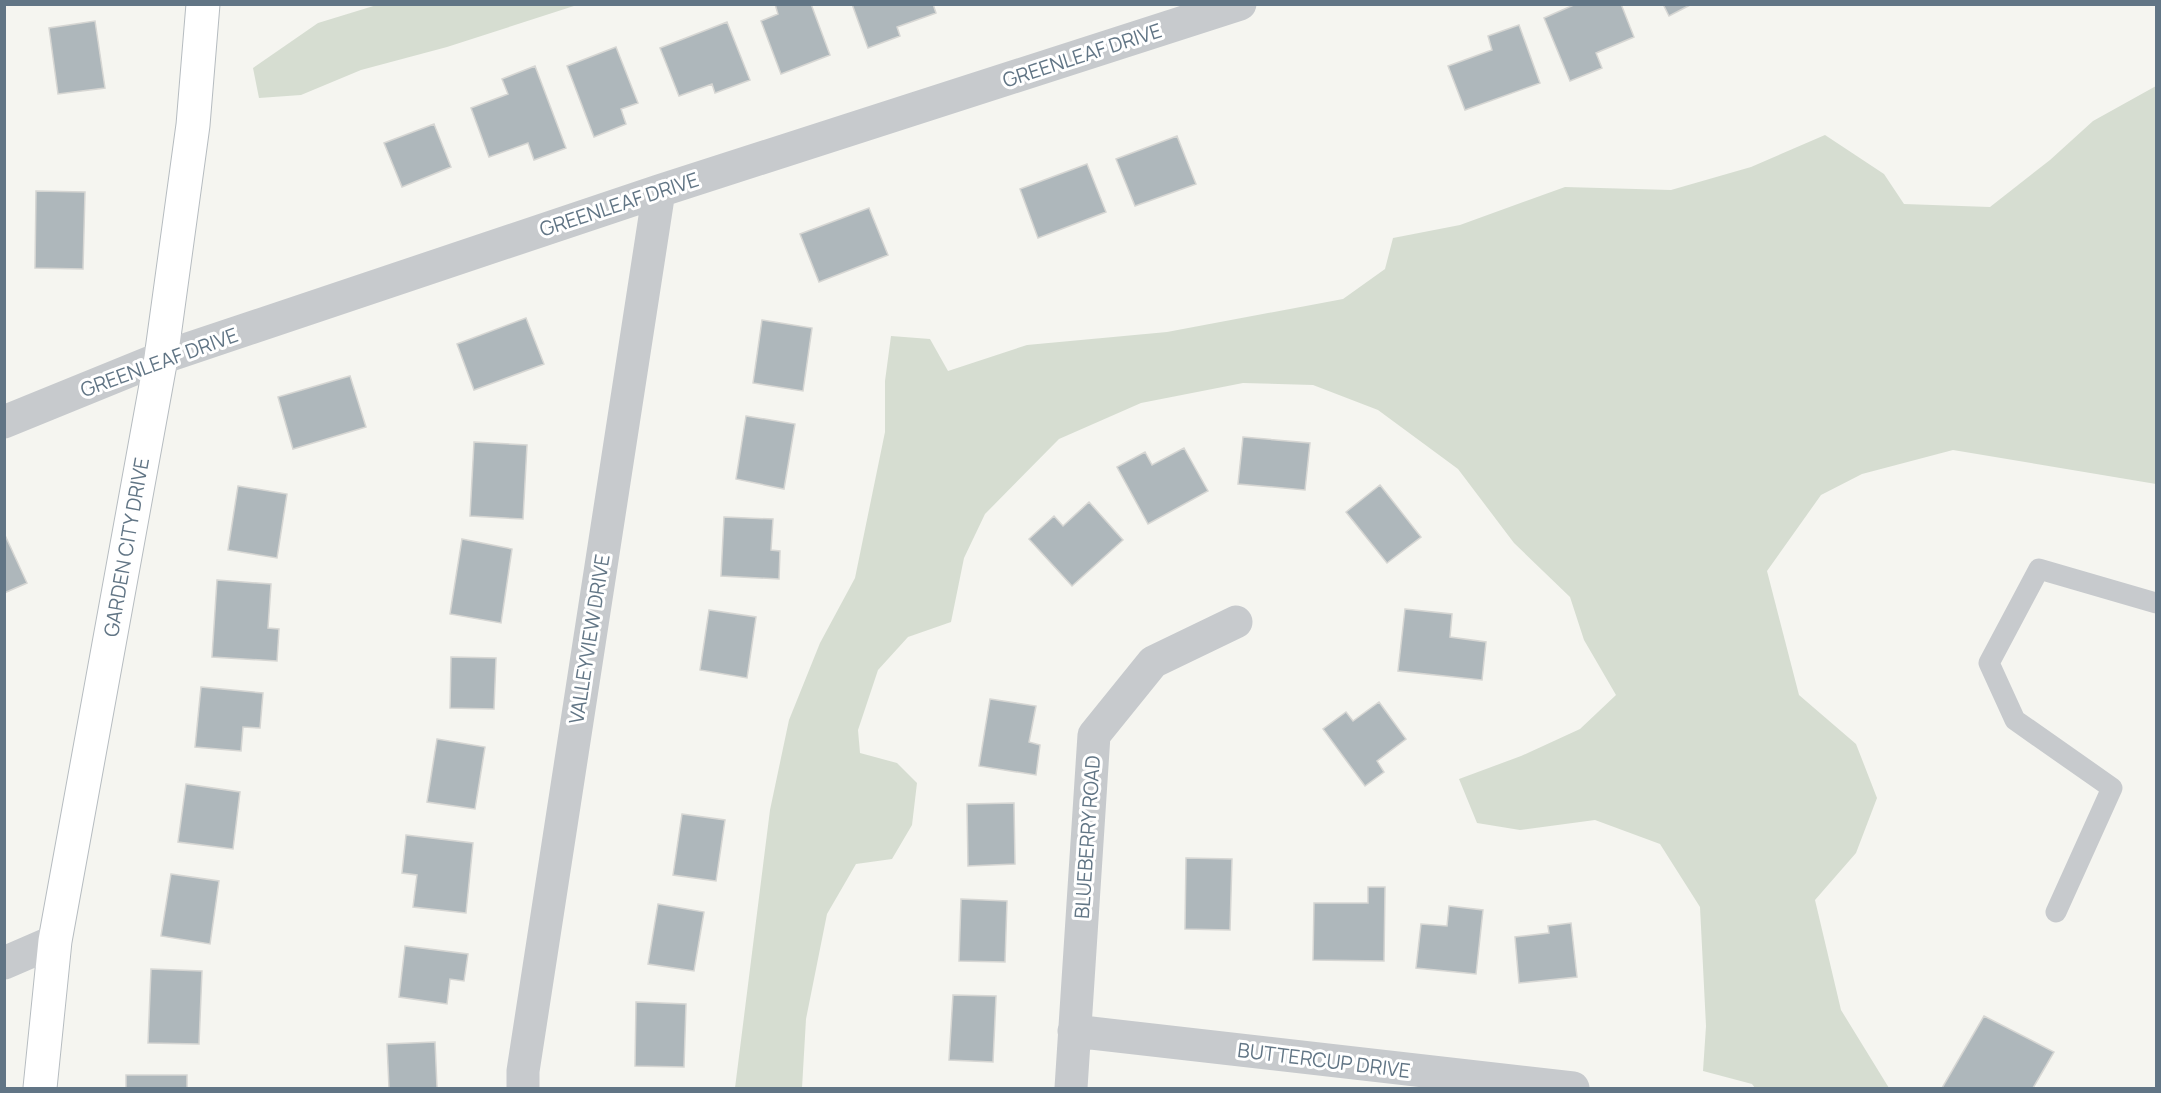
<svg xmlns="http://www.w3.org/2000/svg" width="2161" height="1093" viewBox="0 0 2161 1093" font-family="Manrope,sans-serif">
<rect width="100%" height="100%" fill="#f5f5f0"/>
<!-- green -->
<path fill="#d6ddd1" d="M380 4H577V5L447 47 361 70 301 95 259 98 253 68 318 23Z
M2156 86V484L1953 450 1862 474 1821 495 1767 571 1799 695 1856 744 1877 798 1856 853 1815 900 1841 1010 1889 1088H1755L1752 1084 1703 1071 1706 1026 1700 907 1660 844 1595 820 1520 830 1477 823 1459 779 1521 756 1580 729 1616 695 1584 640 1570 597 1514 543 1458 469 1378 410 1313 385 1243 383 1141 403 1059 439 985 514 964 558 951 622 908 637 878 670 858 730 860 753 897 763 917 783 912 825 892 859 856 864 827 914 806 1019 802 1088H735L770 810 789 720 820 643 855 578 885 432V381L891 336 930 339 948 371 1027 345 1167 332 1343 299 1385 269 1393 238 1460 225 1565 187 1671 190 1751 167 1825 135 1884 174 1904 204 1990 207 2050 160 2093 121Z"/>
<!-- building -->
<path fill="#aeb7bb" stroke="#d6d6d3" stroke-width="1.5" d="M775 4H811L830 55 781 74 761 21 778 14Z
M852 4H933L936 13 897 27 900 36 868 48Z
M1576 4H1621L1634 37 1596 53 1602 68 1570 81 1544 18Z
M1663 4H1692L1669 16Z
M95 21 105 88 58 94 49 28Z
M727 22 750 80 715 93 712 84 679 96 660 48Z
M1519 25 1540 83 1465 110 1448 66 1492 50 1488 36Z
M616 47 638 103 621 109 626 124 594 137 567 66Z
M535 66 566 148 534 160 528 143 489 157 471 108 508 94 502 79Z
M434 124 451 167 402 187 384 143Z
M1177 136 1196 184 1135 206 1116 159Z
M1087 164 1106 212 1038 238 1020 189Z
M36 191 85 192 83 269 35 268Z
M869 208 888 255 819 282 800 234Z
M526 318 544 364 474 390 457 344Z
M762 320 812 328 803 391 753 383Z
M350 376 366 427 293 449 278 397Z
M746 416 795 424 784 489 736 479Z
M1243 437 1310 443 1305 490 1238 484Z
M474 442 527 445 523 519 470 516Z
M1184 448 1208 491 1148 524 1117 467 1145 452 1152 465Z
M1380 485 1421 537 1387 563 1346 512Z
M238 486 287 494 277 558 228 550Z
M1089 502 1123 540 1072 586 1029 539 1054 516 1063 526Z
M724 517 773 519 771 550 780 551 779 579 721 576Z
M4 533 27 583 4 593Z
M462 539 512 549 501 623 450 614Z
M217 580 271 584 268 628 279 629 277 661 212 657Z
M1405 609 1452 614 1450 637 1486 642 1482 680 1398 671Z
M709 610 756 617 747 678 700 670Z
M451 657 496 658 494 709 450 708Z
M201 687 263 693 260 728 243 727 241 751 195 747Z
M990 699 1036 706 1029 742 1040 745 1036 775 979 766Z
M1379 702 1406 739 1377 761 1384 772 1365 786 1323 729 1346 712 1353 721Z
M437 739 485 747 475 809 427 802Z
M186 784 240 792 233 849 178 842Z
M1014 803 1015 864 968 866 967 804Z
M682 814 725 820 716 881 673 875Z
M406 835 473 843 466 913 413 907 417 875 402 873Z
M1186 858 1232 859 1230 930 1185 929Z
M171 874 219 881 210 944 161 936Z
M1368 887H1385L1384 961 1313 960 1314 903H1368Z
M961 899 1007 901 1005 962 959 961Z
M658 904 704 912 694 971 648 964Z
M1449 906 1483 910 1476 974 1416 968 1421 924 1447 926Z
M1571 923 1577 977 1519 983 1515 937 1549 933 1548 926Z
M405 946 468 954 464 981 450 979 447 1004 399 997Z
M151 969 202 971 199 1044 148 1043Z
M953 995 996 996 993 1062 949 1060Z
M636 1002 686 1004 684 1067 635 1066Z
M1984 1016 2054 1052 2033 1088H1942Z
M435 1042 437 1088H389L387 1044Z
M126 1075H187V1088H126Z"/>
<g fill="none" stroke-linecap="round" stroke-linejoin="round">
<!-- secondary casing -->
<g stroke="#b6bcc0" stroke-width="35">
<path id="secondary" d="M40 1088 55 941 161 358 193 125 203 4"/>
</g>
<!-- lane -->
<path stroke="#c7cacd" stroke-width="21" d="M2056 912 2112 788 2015 720 1989 663 2039 569 2156 603"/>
<!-- street -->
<path stroke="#c7cacd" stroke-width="33" d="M4 422 161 358 659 191 1240 4
M4 963 55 941
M1074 1031 1573 1088
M523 1088V1071L659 191
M1071 1088 1094 735 1153 662 1236 622"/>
<!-- secondary -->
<use href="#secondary" stroke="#fff" stroke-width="33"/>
</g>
<g text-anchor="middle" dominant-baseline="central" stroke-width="6" stroke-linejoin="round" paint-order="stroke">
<!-- street labels -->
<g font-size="20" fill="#617585" stroke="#fff">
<text transform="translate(1082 55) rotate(-18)">GREENLEAF DRIVE</text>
<text transform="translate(619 204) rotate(-18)">GREENLEAF DRIVE</text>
<text transform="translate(159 362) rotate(-20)">GREENLEAF DRIVE</text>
<text transform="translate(126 547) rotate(-80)">GARDEN CITY DRIVE</text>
<text transform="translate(589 639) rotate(-81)">VALLEYVIEW DRIVE</text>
<text transform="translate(1087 837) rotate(-86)">BLUEBERRY ROAD</text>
<text transform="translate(1324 1060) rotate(7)">BUTTERCUP DRIVE</text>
</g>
</g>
<!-- border -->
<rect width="2161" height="1093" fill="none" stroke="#617585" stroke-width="12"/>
</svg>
